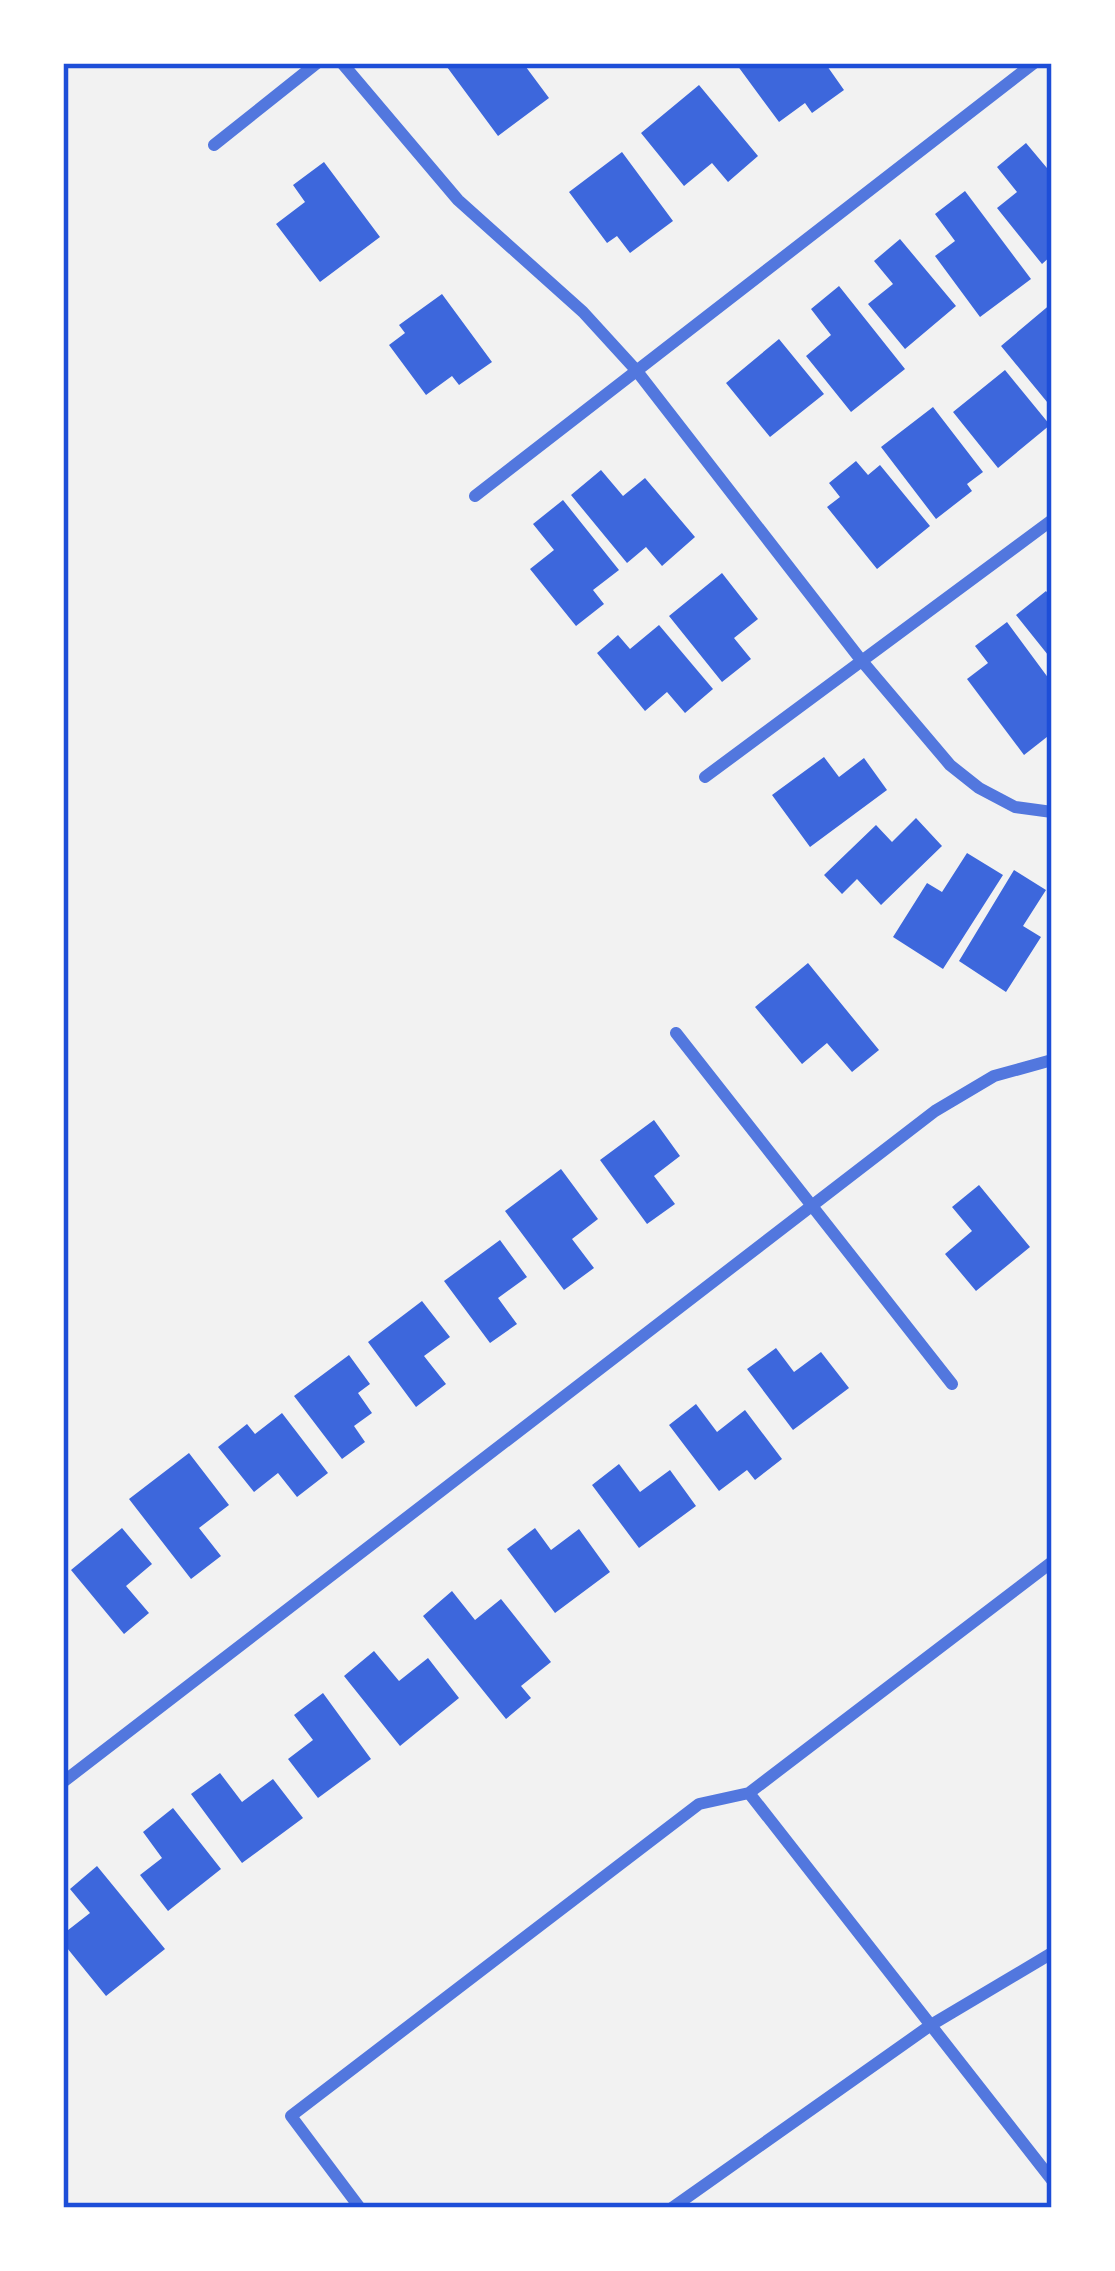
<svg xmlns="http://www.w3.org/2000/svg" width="1115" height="2271" viewBox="0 0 1115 2271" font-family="Rubik,sans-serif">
<rect width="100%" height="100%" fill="#f2f2f2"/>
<!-- building -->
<path fill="#3d67dc" d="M453 63H523L549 98 498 136 447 67Z
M740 63H825L844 90 812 113 805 103 779 122 737 65Z
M699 85 758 156 728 182 712 163 684 186 641 133Z
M1026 143 1052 174V255L1042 264 997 208 1017 192 997 167Z
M622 152 673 221 630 253 617 236 607 243 569 192Z
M324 162 380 237 320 282 276 224 305 202 293 185Z
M965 191 1031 279 980 317 935 256 955 241 935 214Z
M900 239 956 306 905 349 868 304 893 284 874 261Z
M839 286 905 369 851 412 806 356 831 335 811 309Z
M442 294 492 362 459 385 452 376 426 395 389 345 405 333 399 325Z
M1052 303V408L1001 346Z
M779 339 824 394 770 437 726 383Z
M1005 370 1050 425 998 468 953 412Z
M933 407 983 472 967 484 972 491 936 519 881 447Z
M856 461 868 475 880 465 930 526 877 569 827 507 840 497 829 483Z
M601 470 623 496 645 478 695 537 662 566 646 547 627 563 571 495Z
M563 500 619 570 593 590 604 604 576 626 530 569 554 550 533 524Z
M722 573 758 619 734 638 751 659 722 682 669 616Z
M1046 591 1052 599V660L1016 615Z
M1007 622 1052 683V733L1024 755 967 679 988 663 975 646Z
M659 625 713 689 685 713 667 692 645 711 597 653 618 635 630 649Z
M824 757 839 777 864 758 887 790 810 847 772 795Z
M916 818 942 846 881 905 857 879 842 894 824 875 876 825 892 842Z
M967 853 1003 875 943 969 893 937 927 883 942 892Z
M1014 870 1046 890 1023 926 1041 937 1006 992 959 961Z
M808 963 879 1050 852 1072 827 1043 802 1064 755 1007Z
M654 1120 680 1156 654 1176 675 1204 647 1224 600 1160Z
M561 1169 598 1219 572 1239 594 1268 564 1290 505 1211Z
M979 1185 1030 1247 976 1291 945 1254 972 1231 952 1207Z
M500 1240 527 1277 498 1298 517 1324 490 1343 444 1281Z
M422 1301 450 1337 424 1356 446 1384 416 1407 368 1342Z
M776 1348 794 1372 821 1352 849 1388 793 1430 747 1369Z
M349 1355 370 1384 358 1393 372 1413 354 1426 365 1442 342 1459 294 1396Z
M696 1404 717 1432 745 1410 782 1459 755 1480 747 1470 719 1491 669 1425Z
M282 1413 328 1473 297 1497 278 1473 254 1492 218 1447 247 1424 255 1434Z
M189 1453 229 1505 199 1528 221 1556 191 1579 129 1499Z
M619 1464 640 1492 670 1470 696 1506 639 1548 592 1485Z
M122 1528 152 1564 126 1586 149 1613 124 1634 71 1570Z
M535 1528 551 1550 579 1529 610 1572 555 1613 507 1549Z
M452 1591 475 1620 501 1599 551 1662 521 1686 531 1698 506 1719 423 1616Z
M374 1651 399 1681 428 1658 459 1698 400 1746 344 1676Z
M323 1693 371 1759 318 1798 288 1759 313 1740 294 1715Z
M220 1773 242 1802 273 1779 303 1818 242 1863 191 1794Z
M173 1808 221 1869 168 1911 140 1875 162 1858 143 1832Z
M97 1866 165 1949 106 1996 63 1943V1934L90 1913 70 1889Z"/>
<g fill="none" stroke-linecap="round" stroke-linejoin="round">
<!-- minor -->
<path stroke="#5277de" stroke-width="12" d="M342 63 458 200 583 312 636 370 861 660 950 765 979 788 1015 807 1052 812
M214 145 317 63
M475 496 1034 63
M705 777 1052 520
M676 1033 952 1384
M63 1782 935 1111 994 1076 1052 1060
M749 1793 1052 2180
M360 2208 291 2116 699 1804 749 1793 1052 1562
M672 2208 931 2025 1052 1953"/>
</g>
<!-- border -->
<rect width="1115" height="2271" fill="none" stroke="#ffffff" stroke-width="132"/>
<rect x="66" y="66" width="983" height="2139" fill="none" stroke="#1d4ed8" stroke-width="4.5"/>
</svg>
